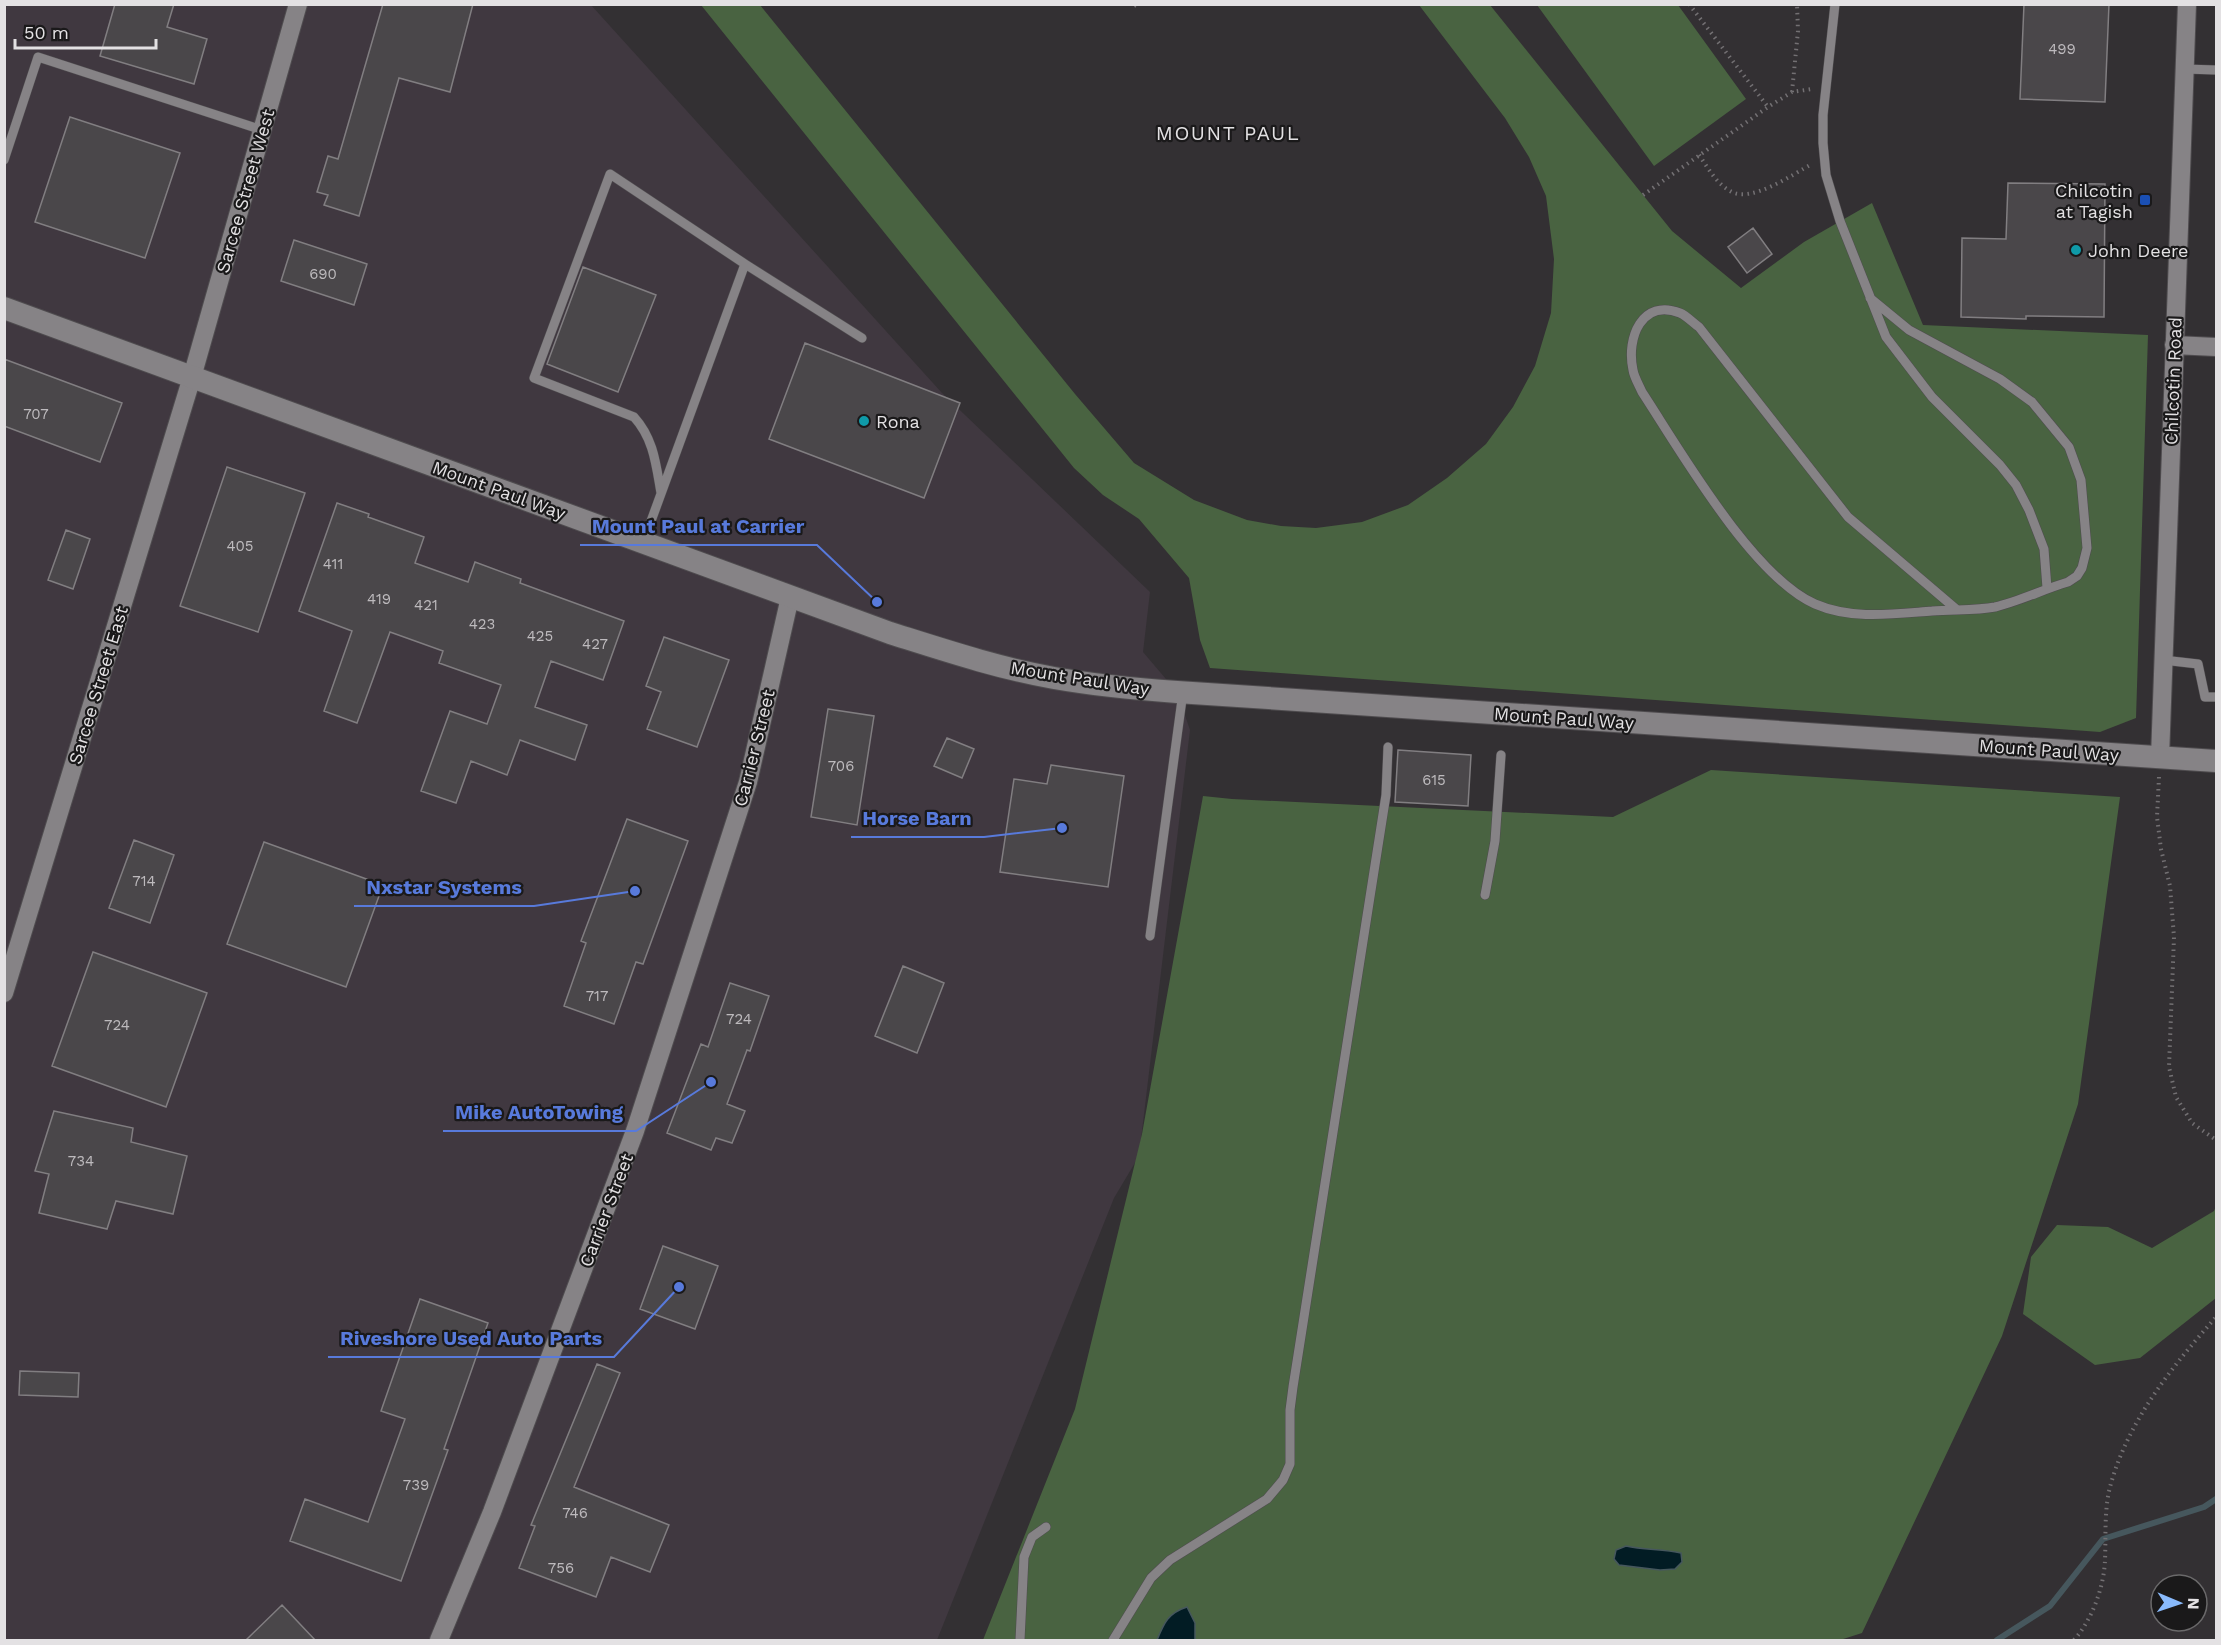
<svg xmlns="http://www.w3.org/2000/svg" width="2221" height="1645" viewBox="0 0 2221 1645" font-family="'Work Sans',sans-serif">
<rect width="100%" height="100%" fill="#333033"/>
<!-- built -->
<path fill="#403840" d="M5 5H591L942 393 1150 592 1143 652 1177 692 1190 730 1139 1156 1114 1198 937 1640H5Z"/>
<!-- green -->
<path fill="#496341" d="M701 5H760L1075 394 1134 463 1194 500 1247 520 1281 526 1316 528 1362 522 1408 505 1447 478 1486 444 1513 407 1535 366 1551 313 1554 259 1546 196 1529 157 1505 118 1419 5H1490L1672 231 1741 288 1804 242 1872 203 1923 325 2148 335 2136 718 2100 732 1210 668 1200 640 1189 578 1139 519 1103 495 1074 468Z
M1537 5H1678L1746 99 1654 166Z
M1711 770 2120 797 2078 1104 2002 1336 1862 1633 1840 1640H983L1075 1409 1142 1134 1203 796 1232 799 1613 817Z
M2216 1206V1298L2140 1358 2095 1365 2023 1314 2031 1257 2057 1225 2108 1227 2152 1248 2214 1211Z"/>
<!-- water -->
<path fill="#021c24" stroke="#46575d" stroke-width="1.5" d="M1626 1546C1644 1550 1663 1549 1681 1553L1682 1562 1675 1569 1660 1570 1619 1565 1614 1559 1616 1550Z
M1187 1607 1195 1623V1640H1157C1164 1623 1168 1613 1187 1607Z"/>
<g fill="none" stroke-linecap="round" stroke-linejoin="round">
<!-- stream -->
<path stroke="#46575d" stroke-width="6" d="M1997 1640 2050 1606 2103 1539 2204 1507 2216 1499"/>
</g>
<!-- building -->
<path fill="#4a474a" stroke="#817e81" stroke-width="1.5" d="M115 4H174L167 27 207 39 194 84 100 56Z
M383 4H473L450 92 399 78 359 216 324 205 328 195 317 192 328 156 338 159Z
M2024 4H2109L2105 102 2020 99Z
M70 117 180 153 145 258 35 222Z
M2008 183 2105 184 2104 317 2026 316V319L1961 317 1962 238 2006 239Z
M1753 228 1772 254 1747 273 1728 247Z
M294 240 367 264 354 305 281 281Z
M583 267 656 295 618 392 547 364Z
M805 343 960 403 924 498 769 439Z
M4 359 122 403 100 462 4 426Z
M227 467 305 493 258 632 180 606Z
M337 503 369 514 368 517 424 537 415 563 468 582 475 562 521 579 520 583 624 621 603 680 551 661 535 707 587 725 575 760 520 740 507 775 471 761 456 803 421 791 450 711 487 724 501 685 439 663 443 651 390 632 357 723 324 711 352 631 299 611Z
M66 530 90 539 73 589 48 580Z
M664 637 729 660 697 747 647 729 661 692 646 686Z
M828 709 874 716 857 825 811 817Z
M947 738 974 749 962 778 934 766Z
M1398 750 1471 755 1468 806 1395 802Z
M1051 765 1124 776 1108 887 1000 872 1014 779 1047 784Z
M627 819 688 841 643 964 636 962 614 1024 564 1006 586 943 581 941Z
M134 840 174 855 150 923 109 908Z
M264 842 383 885 346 987 227 944Z
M93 952 207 993 166 1107 52 1066Z
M903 966 944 983 917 1053 875 1036Z
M730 983 769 996 750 1051 747 1050 727 1104 745 1111 732 1143 716 1138 711 1150 667 1133 701 1044 708 1047Z
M54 1111 133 1128 131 1142 187 1156 173 1214 116 1201 107 1229 39 1213 49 1174 35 1171Z
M663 1246 718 1266 695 1329 640 1309Z
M420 1299 488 1323 444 1449 448 1450 401 1581 290 1541 305 1499 368 1522 405 1419 381 1411Z
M597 1364 620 1373 574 1487 669 1525 650 1572 611 1557 596 1597 519 1568 535 1526 531 1525Z
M20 1371 79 1373 78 1397 19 1395Z
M282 1605 316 1641H245Z"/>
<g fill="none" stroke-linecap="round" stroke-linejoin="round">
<!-- service casing -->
<g stroke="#4f4c4f" stroke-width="10">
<path id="service" d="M1835 4 1823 115V143L1826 175 1840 221 1886 337 1932 397 2000 465 2016 485 2029 510 2044 549 2047 588
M2185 69 2216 70
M4 160 38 57 262 130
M1870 298 1909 330 2000 379 2032 402 2069 447 2081 480 2087 548 2082 568 2077 576 2068 582C2044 589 2020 601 1995 607 1975 611 1952 609 1932 611 1893 614 1852 620 1815 604 1752 576 1680 450 1642 392 1639 385 1634 377 1633 370 1626 338 1642 298 1680 313 1687 316 1693 323 1699 327L1848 517 1956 609
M661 493C656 465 654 439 634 417L534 378 610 174 745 264
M643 543 745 264 862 338
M2163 660 2198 664 2205 697H2216
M1485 895 1495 841 1501 755
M1150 936 1183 692
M1020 1640 1024 1557 1032 1537 1046 1527
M1113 1640 1151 1578 1170 1560 1267 1499 1283 1480 1290 1464V1410L1293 1387 1386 795 1388 747"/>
</g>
<!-- minor casing -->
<g stroke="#4f4c4f" stroke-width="20">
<path id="minor" d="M2174 345 2216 347
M2160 758 2187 4
M4 993 192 377 298 4
M439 1640 492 1512 635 1131 748 782 790 597"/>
</g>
<!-- tertiary casing -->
<g stroke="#4f4c4f" stroke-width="24">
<path id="tertiary" d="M4 308 890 633C944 650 998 668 1054 678 1094 685 1135 689 1177 692L2216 761"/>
</g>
<!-- path -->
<path stroke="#737073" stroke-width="4" stroke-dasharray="1.5 4.5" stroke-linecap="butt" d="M1689 4 1768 107
M1134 6 1137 4
M1792 92 1798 31 1797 4
M1699 155C1708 168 1716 183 1730 191 1751 204 1793 174 1812 164
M1643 195 1768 107 1792 92 1812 89
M2159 777 2157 817 2161 849 2170 886 2174 937 2169 1067 2176 1097 2192 1123 2216 1140
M2074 1640C2092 1620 2104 1587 2105 1560 2106 1536 2104 1511 2110 1487 2128 1420 2172 1367 2216 1317"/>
<!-- service -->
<use href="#service" stroke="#868386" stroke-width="9"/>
<!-- minor -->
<use href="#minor" stroke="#868386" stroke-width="18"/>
<!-- tertiary -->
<use href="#tertiary" stroke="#868386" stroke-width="22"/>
</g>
<!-- markers -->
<rect fill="#1a4fb4" stroke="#1a191a" stroke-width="2" x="2139" y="194" width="12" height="12" rx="3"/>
<g fill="#0f9aa8" stroke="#1a191a" stroke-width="2">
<circle cx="2076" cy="250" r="6"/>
<circle cx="864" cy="421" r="6"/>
</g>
<g text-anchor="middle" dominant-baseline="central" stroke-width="4.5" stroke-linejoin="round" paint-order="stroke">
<!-- number labels -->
<g font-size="15" fill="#bdbabd">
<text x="2062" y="49">499</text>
<text x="323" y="274">690</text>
<text x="36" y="414">707</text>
<text x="240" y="546">405</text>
<text x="333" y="564">411</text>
<text x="379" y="599">419</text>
<text x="426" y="605">421</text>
<text x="482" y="624">423</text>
<text x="540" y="636">425</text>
<text x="595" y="644">427</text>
<text x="841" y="766">706</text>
<text x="1434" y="780">615</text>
<text x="144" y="881">714</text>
<text x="597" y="996">717</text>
<text x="739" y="1019">724</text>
<text x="117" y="1025">724</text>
<text x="81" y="1161">734</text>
<text x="416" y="1485">739</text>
<text x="575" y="1513">746</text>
<text x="561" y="1568">756</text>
</g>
<!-- poi labels -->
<g font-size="18" fill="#e3e1e3" stroke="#1a191a" text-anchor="start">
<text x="2133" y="190" text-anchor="end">Chilcotin<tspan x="2133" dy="21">at Tagish</tspan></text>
<text x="2088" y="250">John Deere</text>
<text x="876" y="421">Rona</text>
</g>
<!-- street labels -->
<g font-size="18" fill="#e3e1e3" stroke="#1a191a">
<text transform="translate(245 191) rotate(-74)">Sarcee Street West</text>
<text transform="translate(2173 381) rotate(-88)">Chilcotin Road</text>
<text transform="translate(499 490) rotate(20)">Mount Paul Way</text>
<text transform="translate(1080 678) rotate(9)">Mount Paul Way</text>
<text transform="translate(98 685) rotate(-73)">Sarcee Street East</text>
<text transform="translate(1564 718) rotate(4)">Mount Paul Way</text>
<text transform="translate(754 748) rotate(-76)">Carrier Street</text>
<text transform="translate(2049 750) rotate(4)">Mount Paul Way</text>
<text transform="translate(606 1210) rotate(-69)">Carrier Street</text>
</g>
<!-- neighbourhood labels -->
<g font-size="20" letter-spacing="1.5" fill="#e3e1e3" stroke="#1a191a">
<text x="1228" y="133">MOUNT PAUL</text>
</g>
</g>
<!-- callouts -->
<path fill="none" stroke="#587adb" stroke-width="2" d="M877 602L817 545H580M1062 828L984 837H851M635 891L534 906H354M711 1082L636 1131H443M679 1287L614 1357H328"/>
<g fill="#587adb" stroke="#1a191a" stroke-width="2">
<circle cx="877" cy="602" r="6"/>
<circle cx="1062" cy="828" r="6"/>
<circle cx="635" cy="891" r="6"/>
<circle cx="711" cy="1082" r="6"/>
<circle cx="679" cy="1287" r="6"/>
</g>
<g font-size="20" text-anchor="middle" font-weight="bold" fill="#587adb" stroke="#1a191a" stroke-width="4.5" stroke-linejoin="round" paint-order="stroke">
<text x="698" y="533">Mount Paul at Carrier</text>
<text x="917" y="825">Horse Barn</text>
<text x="444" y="894">Nxstar Systems</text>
<text x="539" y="1119">Mike AutoTowing</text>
<text x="471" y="1345">Riveshore Used Auto Parts</text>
</g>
<!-- border -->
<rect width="2221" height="1645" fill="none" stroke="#e3e1e3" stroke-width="12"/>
<!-- north arrow -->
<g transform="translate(2179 1603) rotate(92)"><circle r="28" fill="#1a191a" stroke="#6a696a" stroke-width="1.5"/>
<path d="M0-4.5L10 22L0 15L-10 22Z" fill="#89bafc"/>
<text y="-9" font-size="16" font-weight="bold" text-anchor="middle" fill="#e3e1e3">N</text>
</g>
<!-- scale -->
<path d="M15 39v9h141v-9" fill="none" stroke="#e3e1e3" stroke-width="3"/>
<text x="24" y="39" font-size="18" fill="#e3e1e3" stroke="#1a191a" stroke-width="4.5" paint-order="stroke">50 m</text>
</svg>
